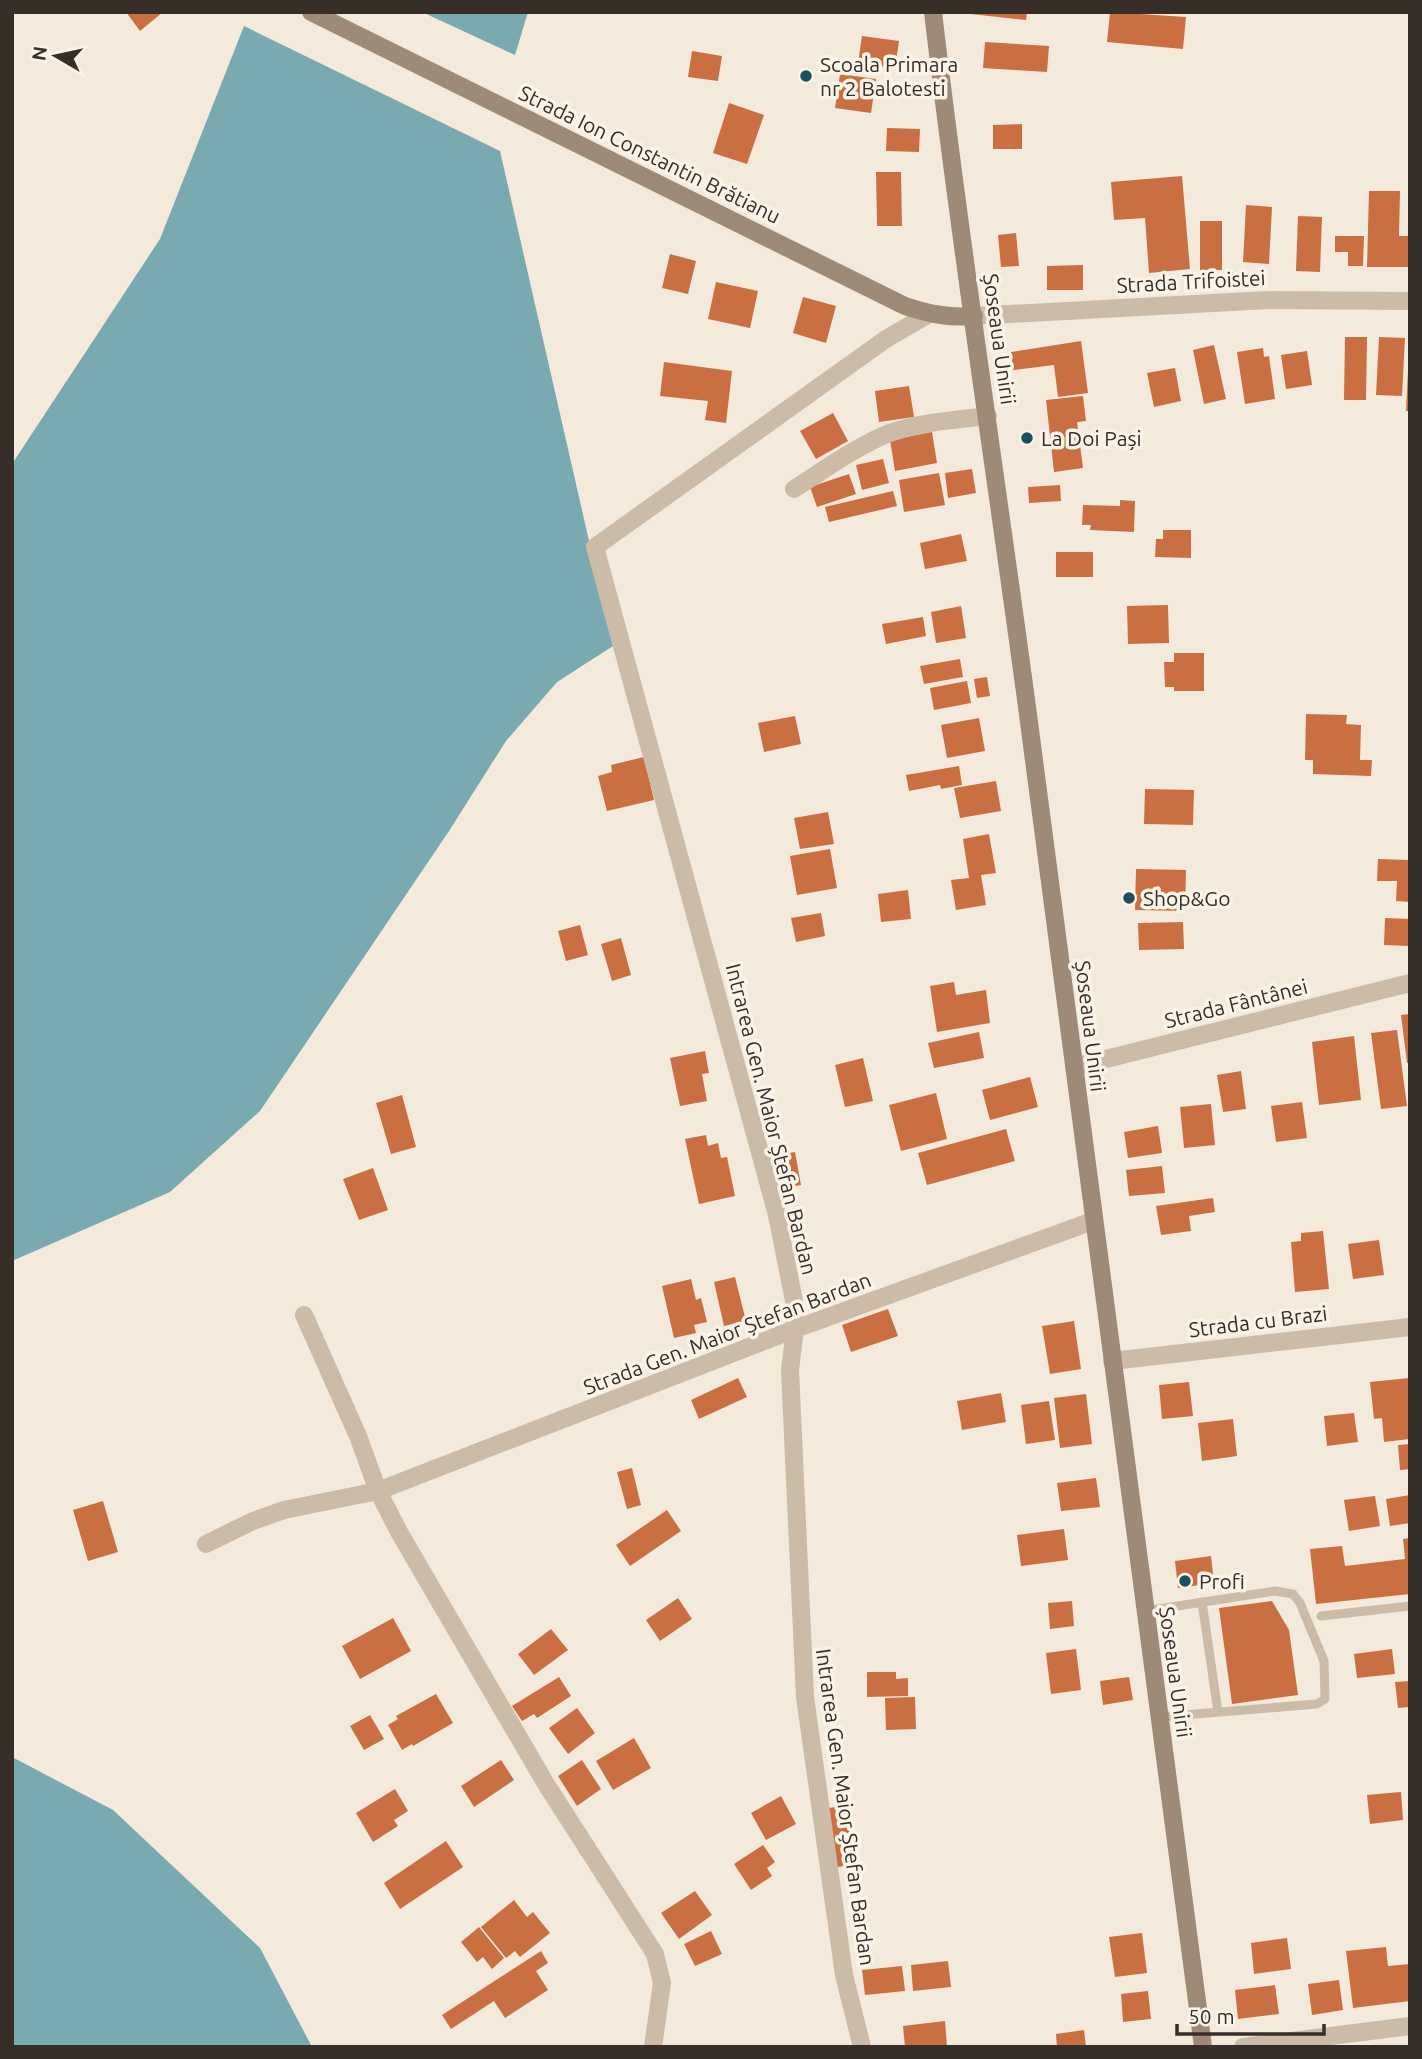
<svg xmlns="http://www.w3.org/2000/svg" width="1422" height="2059" viewBox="0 0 1422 2059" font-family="Ubuntu,sans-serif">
<rect width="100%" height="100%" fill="#f3eadb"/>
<!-- water -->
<path fill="#79a9b1" d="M422 12H528L515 55Z
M244 26 500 151 613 646 557 682 506 741 449 831 260 1111 170 1192 12 1261V464L160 239Z
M12 1757 113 1810 260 1948 312 2047H12Z"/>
<!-- building -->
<path fill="#ca6f42" d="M126 12H163L140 31Z
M971 12H1027L1026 20 971 14Z
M1110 12 1186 17 1183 49 1107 42Z
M862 36 899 41 895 68 858 63Z
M985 42 1049 46 1047 72 983 68Z
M692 51 722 56 718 81 688 77Z
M840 74 876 79 871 113 835 108Z
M729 103 764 115 747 164 713 153Z
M1022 124V149H993V125Z
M887 128 920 129 919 152 886 151Z
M876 172H901L902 226H877Z
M1182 176 1190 269 1149 273 1145 218 1114 220 1111 182Z
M1369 191H1400L1399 236H1410V267H1367Z
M1246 205 1272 207 1269 264 1243 262Z
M1298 216 1322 217 1320 272 1296 271Z
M1200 221H1222V270H1200Z
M1016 233 1019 266 1001 267 998 235Z
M1335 236H1364L1363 266H1348V252H1335Z
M670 254 696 261 688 294 662 288Z
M1083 265V290H1047V266Z
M716 282 758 291 750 328 708 319Z
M803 297 836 306 826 343 793 333Z
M1345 337H1367L1366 400H1344Z
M1379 337 1405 338 1402 396 1376 395Z
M1081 341 1088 393 1058 397 1054 365 1013 370 1011 352Z
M1214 345 1226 399 1204 404 1193 350Z
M1263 348 1264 357 1269 356 1275 399 1245 404 1237 352Z
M1307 351 1312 385 1286 389 1281 355Z
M664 362 732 371 726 423 705 420 708 401 660 396Z
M1175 368 1181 401 1154 407 1147 373Z
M1408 370H1410V411H1406Z
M909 386 914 417 879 422 875 391Z
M1083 396 1086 421 1077 422 1083 468 1054 472 1046 400Z
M833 413 848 441 816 459 800 431Z
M932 432 937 463 895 471 890 440Z
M883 459 889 483 862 490 856 465Z
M972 469 976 493 948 498 945 473Z
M939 473 945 505 904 512 899 480Z
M849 474 856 494 817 507 810 487Z
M1060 485 1061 501 1029 503 1028 487Z
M893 491 897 506 829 522 825 507Z
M1120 500 1135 501 1134 532 1090 530 1091 525H1082L1083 505 1120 506Z
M1163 530H1191V558L1155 557 1156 539H1163Z
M961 534 967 561 925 569 920 543Z
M1056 552H1093V577H1056Z
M1168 605 1169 643 1128 644 1127 606Z
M961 606 966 638 936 643 931 612Z
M923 617 926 636 886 644 882 624Z
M1174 653H1204V691H1174V687H1165L1164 662H1174Z
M960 659 963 677 924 684 920 666Z
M987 677 990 696 977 698 974 679Z
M967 681 971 703 934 710 930 688Z
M1306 714 1347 715 1346 724 1361 725 1360 760H1372L1371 776 1313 774V760H1305Z
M795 716 801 744 764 752 758 723Z
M979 718 985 751 947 758 941 725Z
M644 757 654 800 607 811 598 776 612 772 611 765Z
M959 766 962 785 941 789 940 785 909 791 906 775Z
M996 781 1001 811 960 818 954 788Z
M1145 789 1194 790 1193 825 1144 824Z
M828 812 834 844 800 849 794 818Z
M989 834 996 873 981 875 986 905 956 910 951 880 969 878 963 839Z
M830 849 837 888 797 895 790 856Z
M1378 859 1410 860V902L1396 901 1397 881H1377Z
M1136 869 1186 870 1185 911 1135 910Z
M908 890 911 919 881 922 878 894Z
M821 913 825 936 796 942 791 918Z
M1385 918 1410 919V946L1384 945Z
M1183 922 1184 949 1139 950 1138 923Z
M580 925 588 955 566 961 558 931Z
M621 938 631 975 612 981 601 944Z
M954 982 956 995 986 990 990 1023 937 1032 930 986Z
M1410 1014V1063H1407L1401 1015Z
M1397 1030 1407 1106 1381 1109 1371 1033Z
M979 1032 984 1058 934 1068 928 1043Z
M1354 1036 1361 1100 1319 1105 1312 1042Z
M705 1051 709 1073 702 1074 707 1101 680 1106 670 1058Z
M863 1058 873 1101 845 1107 835 1065Z
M1241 1071 1246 1109 1223 1112 1217 1075Z
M1030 1077 1038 1107 990 1120 982 1090Z
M936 1093 947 1139 901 1151 889 1105Z
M402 1095 416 1147 391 1154 376 1103Z
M1302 1102 1307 1138 1276 1142 1271 1106Z
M1211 1104 1215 1145 1184 1148 1180 1107Z
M1158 1126 1162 1153 1128 1158 1124 1132Z
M1006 1129 1015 1161 927 1185 918 1153Z
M706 1135 708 1146 718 1143 721 1158 727 1157 735 1196 699 1204 685 1139Z
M795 1152 801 1185 781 1189 774 1156Z
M1162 1166 1165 1193 1129 1196 1126 1170Z
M373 1168 388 1210 359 1220 343 1179Z
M1213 1198 1215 1212 1189 1216 1191 1231 1161 1235 1156 1206Z
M1323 1231 1329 1289 1295 1292 1291 1242 1301 1241V1233Z
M1379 1240 1384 1275 1353 1279 1348 1244Z
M735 1277 746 1321 724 1326 714 1282Z
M691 1279 696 1300 701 1298 707 1322 694 1325 696 1333 674 1338 662 1286Z
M888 1309 898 1336 851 1352 842 1325Z
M1074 1321 1081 1369 1050 1374 1042 1326Z
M738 1378 747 1397 699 1419 691 1400Z
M1409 1378 1410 1439 1384 1442 1382 1418 1374 1419 1370 1382Z
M1189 1382 1193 1416 1162 1419 1159 1385Z
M1001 1393 1006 1422 962 1430 957 1401Z
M1086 1394 1092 1444 1060 1448 1054 1398Z
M1049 1401 1055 1440 1026 1444 1021 1405Z
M1354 1413 1358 1442 1327 1446 1324 1416Z
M1233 1419 1237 1456 1202 1461 1198 1423Z
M1410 1444V1469L1400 1470 1398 1445Z
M632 1468 641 1505 627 1509 617 1472Z
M1096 1478 1100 1507 1061 1511 1057 1483Z
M1410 1495V1523L1390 1526 1386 1499Z
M1375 1496 1380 1526 1349 1531 1344 1500Z
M103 1501 118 1552 88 1561 73 1510Z
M667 1510 681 1531 630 1566 616 1545Z
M1064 1529 1068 1560 1021 1566 1017 1535Z
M1410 1538V1594L1316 1604 1310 1549 1342 1546 1345 1566 1405 1559 1403 1539Z
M1211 1556 1214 1583 1178 1588 1175 1561Z
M678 1598 692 1619 660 1641 646 1620Z
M1072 1601 1074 1626 1050 1629 1048 1603Z
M1272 1601 1289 1630 1298 1695 1232 1704 1219 1608Z
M393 1618 411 1651 360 1679 342 1646Z
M551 1629 568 1650 534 1675 518 1654Z
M1076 1649 1081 1690 1051 1694 1046 1653Z
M1392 1649 1395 1674 1357 1678 1354 1654Z
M867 1672H896V1679L908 1678V1696L867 1697Z
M559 1677 571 1696 537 1718 534 1714 522 1721 512 1706Z
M1129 1677 1133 1700 1103 1705 1100 1681Z
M1410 1681V1707L1398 1708 1395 1682Z
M436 1694 453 1723 413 1746 412 1744 402 1750 388 1725 398 1719 396 1716Z
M915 1697 916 1729 886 1730 885 1698Z
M577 1708 595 1733 568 1754 549 1728Z
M370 1715 384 1739 364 1750 350 1726Z
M634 1738 651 1768 613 1790 596 1761Z
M501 1760 514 1780 474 1807 461 1786Z
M582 1760 601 1789 577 1806 558 1776Z
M395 1789 408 1811 394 1820 398 1826 373 1842 356 1813Z
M1401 1792 1403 1820 1370 1824 1367 1795Z
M781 1796 796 1824 766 1840 751 1813Z
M846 1806 855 1865 837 1867 828 1808Z
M446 1841 463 1867 400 1909 384 1883Z
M763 1845 775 1862 767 1868 772 1876 751 1890 734 1864Z
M695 1891 712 1915 679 1939 661 1913Z
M514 1900 527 1917 533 1912 550 1933 520 1957 515 1951 506 1958 481 1927Z
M479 1927 504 1958 492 1969 483 1957 477 1962 461 1942Z
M711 1931 722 1954 695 1966 684 1944Z
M1142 1933 1147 1973 1115 1977 1109 1937Z
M1287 1938 1291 1969 1254 1974 1251 1943Z
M1386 1947 1388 1966 1410 1964V2001L1353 2008 1346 1951Z
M541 1951 548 1963 536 1971 548 1990 505 2018 494 2001 451 2029 442 2015Z
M948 1961 951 1987 913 1991 911 1965Z
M902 1966 905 1991 865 1995 862 1970Z
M1339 1980 1343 2010 1312 2015 1308 1984Z
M1275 1985 1279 2014 1238 2019 1235 1990Z
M1148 1991 1151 2019 1123 2022 1121 1994Z
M945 2021 947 2047H905L903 2026Z
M1084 2030 1086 2047H1057L1056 2034Z"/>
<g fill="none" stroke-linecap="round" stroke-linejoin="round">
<!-- lane -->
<path stroke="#cbbba7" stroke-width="9" d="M1202 1602 1218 1712
M1145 1611 1275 1591 1293 1594 1300 1603 1324 1661 1325 1699 1317 1704 1159 1717
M1321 1616 1410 1606"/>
<!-- street -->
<path stroke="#cbbba7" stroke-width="18" d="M974 316 1268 300 1410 301
M794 489C824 470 854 448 887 434 918 422 955 420 988 416
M1074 1067 1410 983
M304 1315 358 1436 378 1491 399 1532 546 1784 655 1954 662 1983 653 2047
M1112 1361 1410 1327
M206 1544 253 1521 284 1510 378 1491 795 1329 1093 1221
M862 2047 844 1975 805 1697 790 1370 795 1329 794 1301 777 1215 595 547 886 339 929 314
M1243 2047 1410 2026"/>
<!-- secondary -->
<path stroke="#9f8a78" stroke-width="18" d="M311 12 905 306C929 314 949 318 974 316
M933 12C960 244 996 476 1027 707 1086 1154 1144 1600 1203 2047"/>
</g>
<!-- markers -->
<g fill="#1c505a" stroke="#faf3e8" stroke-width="2.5">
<circle cx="806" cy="76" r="7"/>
<circle cx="1027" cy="438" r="7"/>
<circle cx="1129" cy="898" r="7"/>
<circle cx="1185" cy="1581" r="7"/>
</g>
<g text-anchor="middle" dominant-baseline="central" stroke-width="7" stroke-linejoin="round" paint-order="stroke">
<!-- poi labels -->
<g font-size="21" fill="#372e28" stroke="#faf3e8" text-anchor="start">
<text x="820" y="64">Scoala Primara<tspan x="820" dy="24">nr 2 Balotesti</tspan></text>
<text x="1041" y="438">La Doi Pași</text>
<text x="1143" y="898">Shop&amp;Go</text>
<text x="1199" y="1581">Profi</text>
</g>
<!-- street labels -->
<g font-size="21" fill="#372e28" stroke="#faf3e8">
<text transform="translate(650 154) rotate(26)">Strada Ion Constantin Brătianu</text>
<text transform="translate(1191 281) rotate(-3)">Strada Trifoistei</text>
<text transform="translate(1000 339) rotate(82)">Șoseaua Unirii</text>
<text transform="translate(1236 1003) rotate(-14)">Strada Fântânei</text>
<text transform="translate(1091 1026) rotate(83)">Șoseaua Unirii</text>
<text transform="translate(772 1119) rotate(76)">Intrarea Gen. Maior Ștefan Bardan</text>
<text transform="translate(1258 1321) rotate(-7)">Strada cu Brazi</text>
<text transform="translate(727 1333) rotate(-21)">Strada Gen. Maior Ștefan Bardan</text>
<text transform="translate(1176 1672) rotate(82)">Șoseaua Unirii</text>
<text transform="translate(846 1807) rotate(82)">Intrarea Gen. Maior Ștefan Bardan</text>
</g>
</g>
<!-- border -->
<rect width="1422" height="2059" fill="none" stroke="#372e28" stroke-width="28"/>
<!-- north arrow -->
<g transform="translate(56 56) rotate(279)" stroke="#faf3e8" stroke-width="5" paint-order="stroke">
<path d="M0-5L12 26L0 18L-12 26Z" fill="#372e28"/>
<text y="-10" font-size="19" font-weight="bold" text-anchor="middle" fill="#372e28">N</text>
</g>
<!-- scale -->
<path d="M1177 2024v10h147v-10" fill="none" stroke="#372e28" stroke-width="3.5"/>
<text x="1188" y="2024" font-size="21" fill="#372e28" stroke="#faf3e8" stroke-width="5" paint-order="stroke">50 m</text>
</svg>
